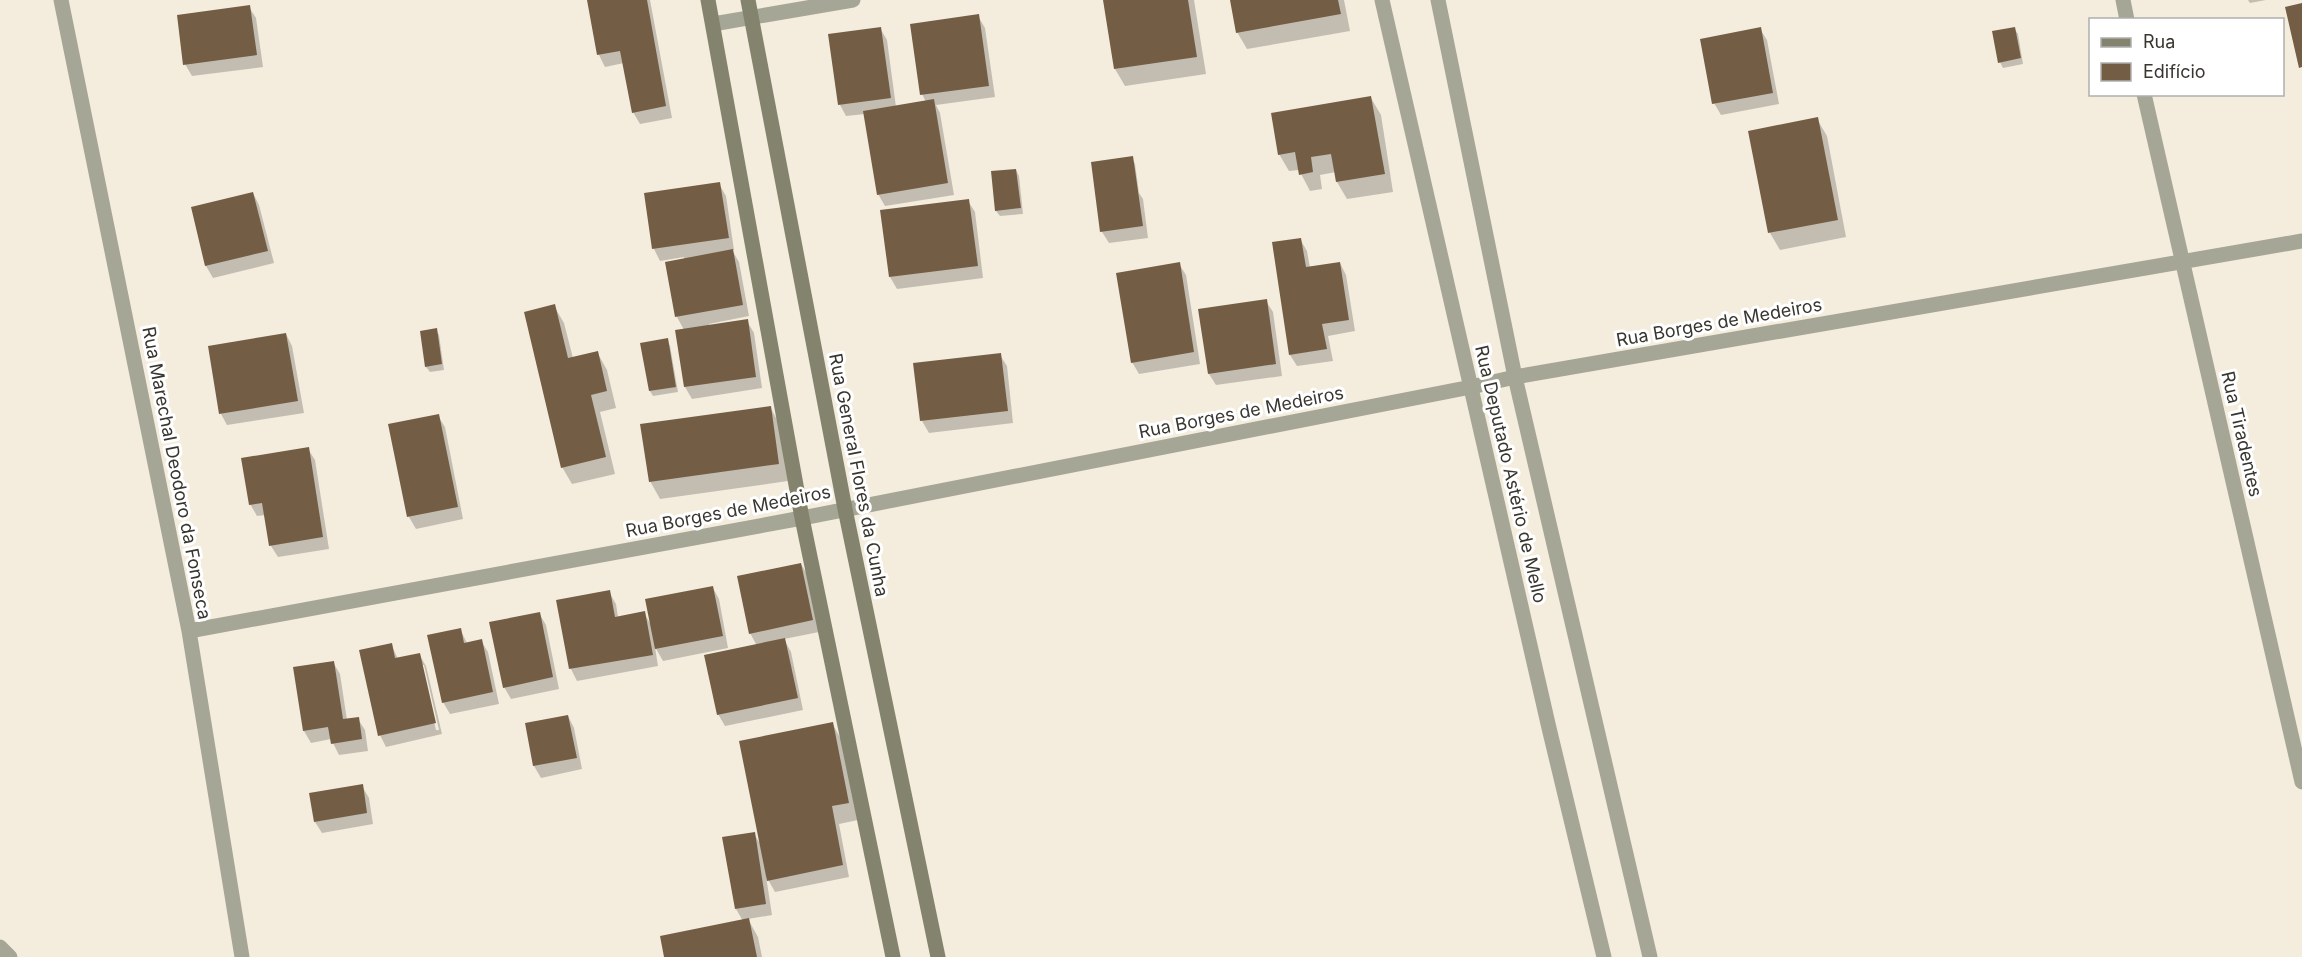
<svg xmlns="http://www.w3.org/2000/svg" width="2302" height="957" viewBox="0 0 2302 957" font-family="Inter,sans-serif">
<rect width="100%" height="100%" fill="#f4edde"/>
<!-- shadow -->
<path fill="#0003" fill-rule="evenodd" d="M588 0H650L672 118 640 124 633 112 624 63 605 67 599 55Z
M1105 0H1194L1206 74 1125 86 1115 69Z
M1232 0H1344L1350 31 1247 49 1237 32Z
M2248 0H2266L2250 3Z
M249 7 256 18 263 67 192 76 185 64Z
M978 16 985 28 995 97 936 105 940 113 954 195 885 206 878 194 865 114 846 116 840 105 880 28 887 40 896 107 926 102 922 94Z
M2014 28 2018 34 2023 64 2003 68 2000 62Z
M1760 29 1767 40 1779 104 1721 115 1714 103Z
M1371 98 1381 115 1393 192 1347 199 1337 182 1336 172 1320 175 1322 189 1310 191 1299 170 1289 171 1279 154Z
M1817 119 1827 136 1846 237 1780 250 1770 233Z
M1132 158 1135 164 1139 193 1143 199 1148 238 1109 243 1102 232Z
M1016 170 1019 176 1023 214 1000 216 996 211Z
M719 184 726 196 734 250H732L739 262 749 316 709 324 710 326 747 321 754 333 762 388 692 399 685 387 677 331 684 330 677 317 684 257 660 261 654 249 646 195Z
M253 193 259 205 274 263 213 278 206 266 193 208Z
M968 201 975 212 983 278 897 289 890 277Z
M1300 239 1307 251 1310 268 1340 263 1346 275 1355 331 1328 336 1333 361 1297 366 1290 355Z
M1179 264 1186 275 1200 364 1139 374 1132 362Z
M1266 301 1273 312 1282 376 1216 385 1209 374Z
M554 306 564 323 573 358 597 352 607 370 616 408 600 412 615 474 572 484 562 467Z
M436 330 439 335 444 370 430 372 426 367 421 332Z
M286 334 292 346 304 413 227 425 221 414Z
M667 340 670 346 678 392 653 396 650 391 642 344Z
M1000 355 1007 366 1013 423 929 433 922 421 915 364Z
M770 407 780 425 788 481 660 499 650 481Z
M438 416 445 427 463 519 416 529 409 517 390 425Z
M308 449 315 460 329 549 278 557 271 546 266 515 257 516 250 504Z
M801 564 808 576 819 632 784 639 791 652 803 710 725 726 718 714 757 646 750 633Z
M713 588 719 599 728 648 663 661 655 647 658 666 577 681 571 669 558 601 609 592 616 604 618 617 644 613 651 625Z
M539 613 546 625 559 689 511 699 504 687Z
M460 629 467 643 481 641 488 652 499 704 450 714 443 702Z
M391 644 398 659 419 654 426 666 442 734 386 747 380 735ZM421 665H424L439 730H436Z
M333 662 340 674 347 720 358 719 365 730 368 751 339 755 331 739 311 743 304 731Z
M568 716 574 728 582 769 541 778 534 766 526 724Z
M832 723 842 741 858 820 839 824 849 877 775 892 766 876 772 915 748 919 758 937 762 957H665L743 921 736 909 754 834 761 845Z
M362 786 369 798 373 824 322 833 315 822Z"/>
<!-- building -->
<path fill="#745d45" d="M587 0H647L666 106 632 113 620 51 597 55Z
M1103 0H1188L1197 57 1114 69Z
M1230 0H1338L1341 14 1236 33Z
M2302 3V67L2299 68 2285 7Z
M250 5 257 55 183 65 177 15Z
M979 14 989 86 920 95 910 24Z
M881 27 891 98 838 105 828 34Z
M1761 27 1773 93 1712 104 1700 39Z
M2015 27 2021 58 1998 63 1992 31Z
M1371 96 1385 174 1336 182 1331 154 1311 157 1313 172 1299 175 1295 152 1278 155 1271 113Z
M934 99 948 183 877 195 863 111Z
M1818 117 1838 220 1768 233 1748 131Z
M1133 156 1143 226 1100 232 1091 162Z
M1016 169 1021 208 995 211 991 171Z
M720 182 729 238 652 249 644 193Z
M253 192 268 251 205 266 191 207Z
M969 199 978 266 889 277 880 210Z
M1301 238 1306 267 1340 262 1349 320 1322 324 1327 349 1289 355 1272 242Z
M733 249 743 305 675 317 665 262Z
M1180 262 1194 352 1131 363 1116 273Z
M1267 299 1276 364 1208 374 1198 309Z
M555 304 568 358 598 351 607 391 591 395 606 457 561 468 524 312Z
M748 319 756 377 684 387 675 330Z
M437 328 442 364 425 367 420 331Z
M286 333 298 401 219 414 208 346Z
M668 338 676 387 649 391 640 343Z
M1001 353 1008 411 920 421 913 363Z
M771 406 779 464 649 482 640 424Z
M439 414 458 507 407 517 388 424Z
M309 447 323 537 269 546 262 503 249 505 241 458Z
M801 563 813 620 749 634 737 576Z
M713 586 723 636 655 649 645 599Z
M610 590 615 617 645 611 653 655 569 669 556 600Z
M540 612 553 677 503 688 489 622Z
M461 628 464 643 482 639 493 692 442 703 427 635Z
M785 638 798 698 717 715 704 655Z
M392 643 395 658 420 653 436 723 378 736 359 650Z
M334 661 343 719 359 717 362 739 331 744 328 727 303 731 293 667Z
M568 715 577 758 533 766 525 723Z
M833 722 849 803 832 806 843 865 767 881 739 741Z
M363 784 367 813 314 822 309 793Z
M755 832 766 904 735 909 722 837Z
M749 918 757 957H664L660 936Z"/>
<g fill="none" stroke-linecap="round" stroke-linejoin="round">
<!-- street -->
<path stroke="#a6a697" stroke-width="15" d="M61 0 189 631 242 957
M1382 0 1549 728 1604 957
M1438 0 1515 377 1650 957
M2123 0 2127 20
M713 24 853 0
M2144 94 2302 782
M189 631 802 518 1471 387 1515 377 2302 241
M0 947 10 957"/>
<!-- secondary -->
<path stroke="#84846e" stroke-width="15" d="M708 0 802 518 893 957
M748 0 845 509 938 957"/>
</g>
<g text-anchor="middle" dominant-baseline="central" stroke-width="6" stroke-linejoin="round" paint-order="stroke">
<!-- street labels -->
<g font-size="18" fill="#383630" stroke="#fff">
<text transform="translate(1719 322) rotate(-10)">Rua Borges de Medeiros</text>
<text transform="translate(1241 412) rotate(-11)">Rua Borges de Medeiros</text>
<text transform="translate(2242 434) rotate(77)">Rua Tiradentes</text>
<text transform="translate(177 473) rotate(79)">Rua Marechal Deodoro da Fonseca</text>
<text transform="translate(1511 474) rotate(77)">Rua Deputado Astério de Mello</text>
<text transform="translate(859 475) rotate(79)">Rua General Flores da Cunha</text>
<text transform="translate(728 511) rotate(-11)">Rua Borges de Medeiros</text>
</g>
</g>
<!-- legend -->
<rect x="2089" y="18" width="195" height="78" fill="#ffffff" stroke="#afafac" stroke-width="1.5"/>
<rect x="2101" y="38" width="30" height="9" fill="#84846e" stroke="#afafac" stroke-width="1.5"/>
<text x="2143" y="48" font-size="18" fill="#383630">Rua</text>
<rect x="2101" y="63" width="30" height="18" fill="#745d45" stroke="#afafac" stroke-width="1.5"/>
<text x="2143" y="78" font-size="18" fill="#383630">Edifício</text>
</svg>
